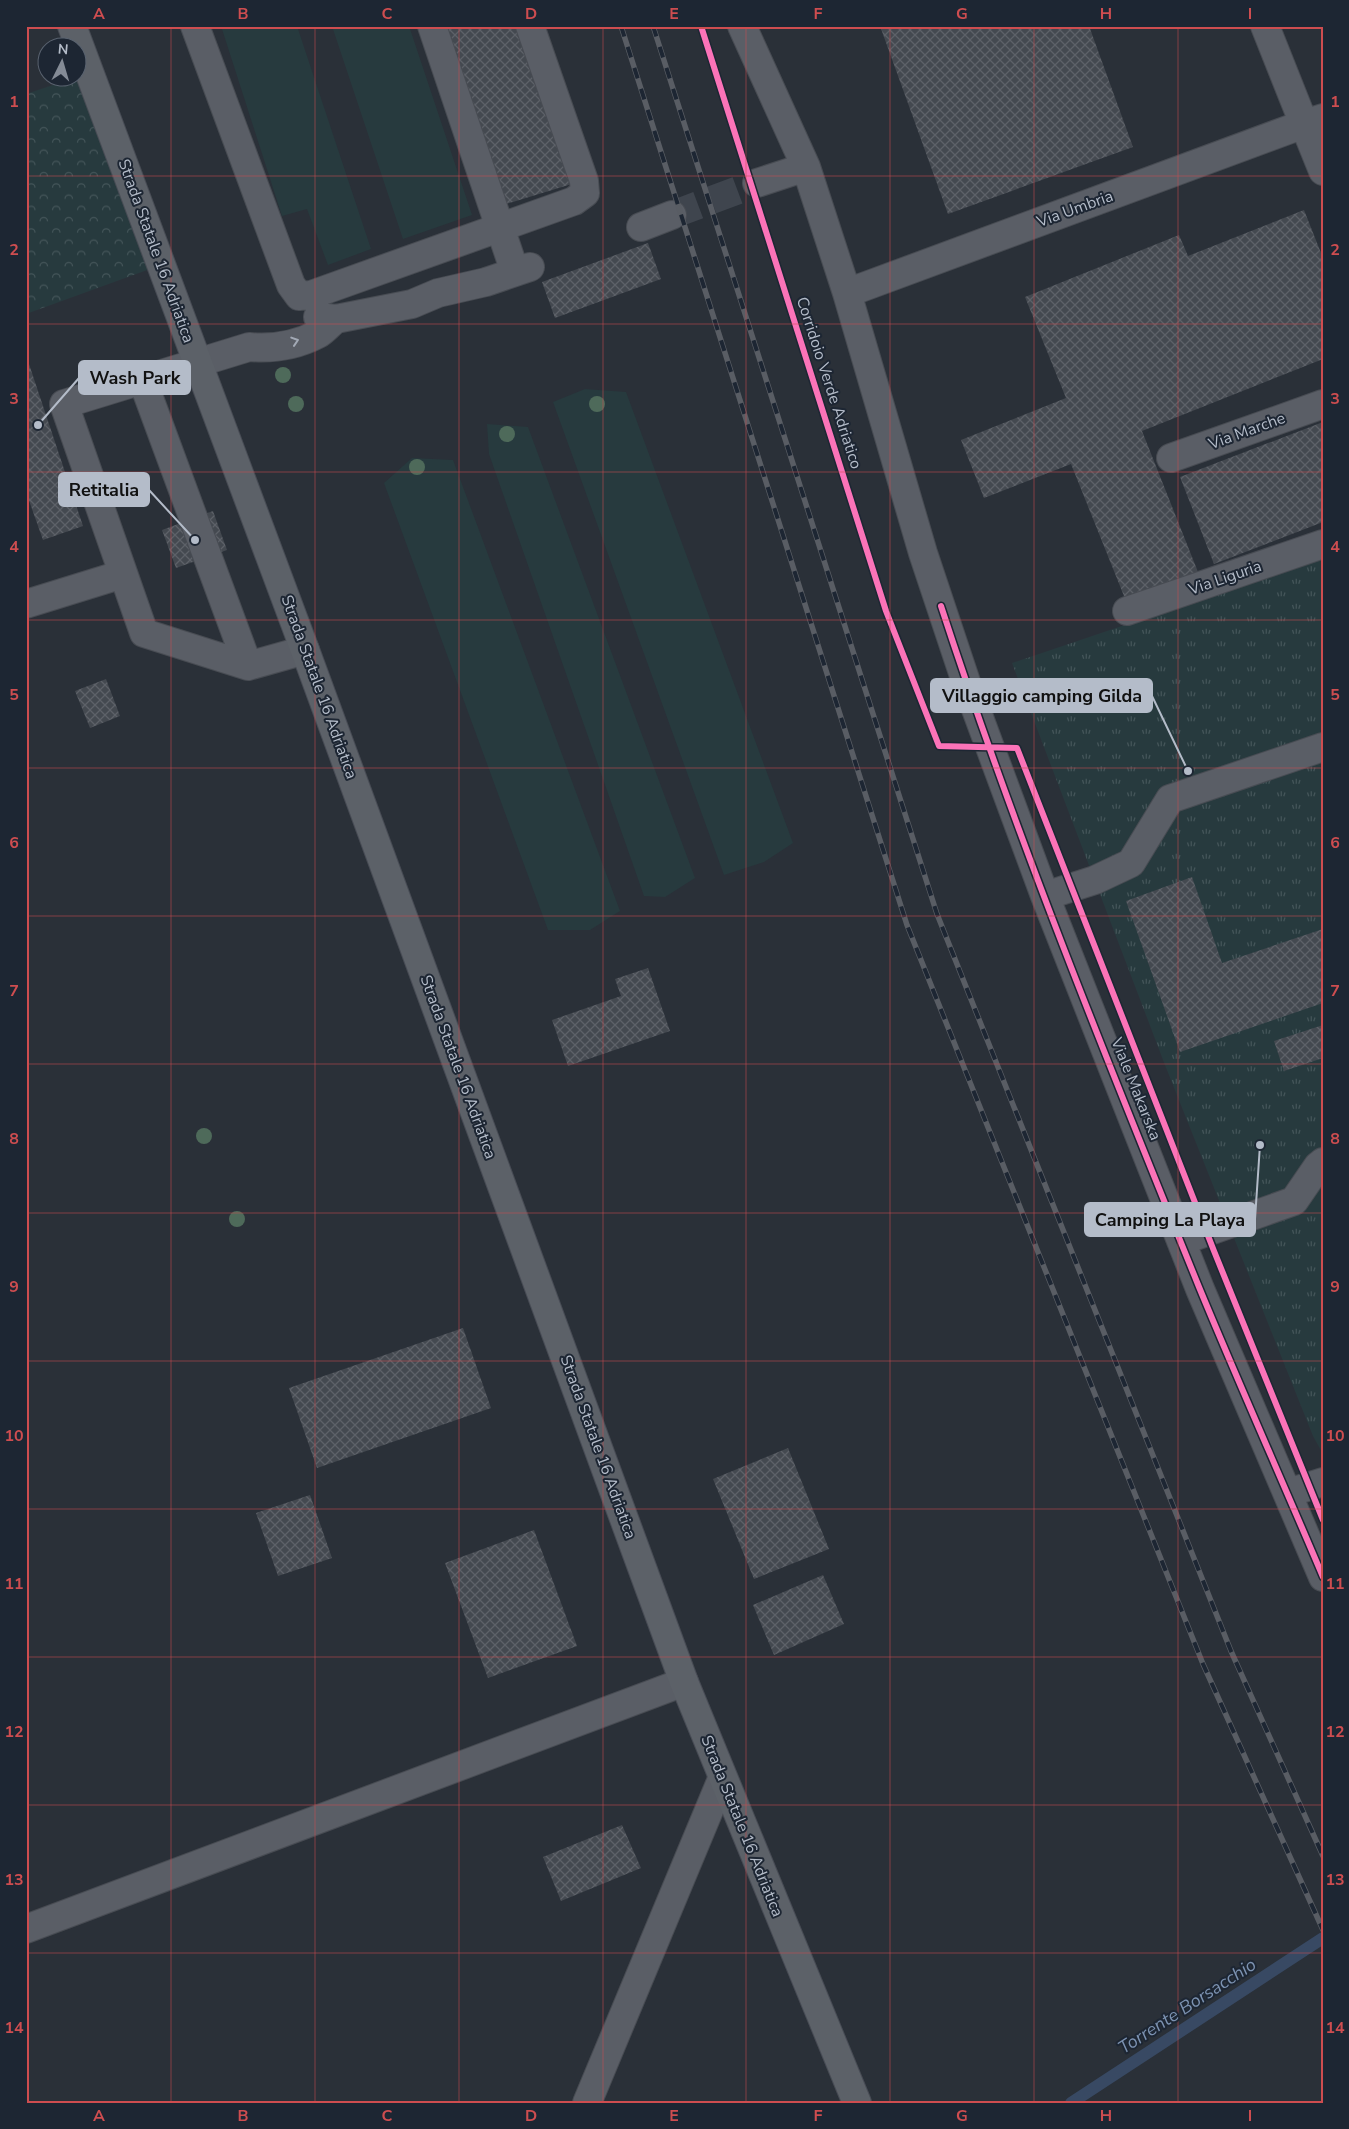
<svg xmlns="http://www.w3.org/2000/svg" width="1349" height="2129" viewBox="0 0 1349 2129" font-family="'Nunito Sans',sans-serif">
<defs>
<pattern id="forest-crowns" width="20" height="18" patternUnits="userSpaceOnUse" patternTransform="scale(1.25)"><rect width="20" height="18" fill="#273a3e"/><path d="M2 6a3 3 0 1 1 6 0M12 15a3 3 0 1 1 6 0" fill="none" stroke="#445559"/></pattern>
<pattern id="park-tufts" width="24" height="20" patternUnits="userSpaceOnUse" patternTransform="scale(1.25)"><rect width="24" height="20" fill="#273a3e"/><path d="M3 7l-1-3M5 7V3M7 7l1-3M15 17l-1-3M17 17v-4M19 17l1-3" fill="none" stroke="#445559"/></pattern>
<pattern id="building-cross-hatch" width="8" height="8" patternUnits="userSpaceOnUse" patternTransform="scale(1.25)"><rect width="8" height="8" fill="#444950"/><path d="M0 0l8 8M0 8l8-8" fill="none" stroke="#5d6168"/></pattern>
</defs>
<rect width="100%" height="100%" fill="#2a3038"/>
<!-- grass -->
<path fill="#273a3e" d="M221 26H297L371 249 328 265 307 209 282 216Z
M332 26H409L472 215 403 239Z
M585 389 626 392 793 843 764 862 724 875 553 402Z
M487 424 528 427 695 878 665 897 644 896 489 454Z
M412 458 453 460 620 911 590 930H548L384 483Z"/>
<!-- forest -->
<path fill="url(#forest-crowns)" d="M74 78H78L150 269 26 314V94Z"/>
<!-- park -->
<path fill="url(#park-tufts)" d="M1323 558V1454L1313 1436 1165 1065 1012 663Z"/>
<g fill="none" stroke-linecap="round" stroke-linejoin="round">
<!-- stream -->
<path stroke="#384963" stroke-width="12" d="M1071 2103 1323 1938"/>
</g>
<!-- building -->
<path fill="url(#building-cross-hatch)" d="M441 26H524L575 183 503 205Z
M880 26H1089L1133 147 948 214Z
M1304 210 1323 258V359L1142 431 1198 572 1126 601 1071 464 984 498 961 440 1066 398 1025 297 1179 235 1188 256Z
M648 243 661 279 555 318 542 282Z
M27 358 83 526 43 540 26 492Z
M1323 422V522L1214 564 1180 477Z
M213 511 227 550 176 568 162 530Z
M106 679 120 716 90 728 75 691Z
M1192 877 1222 963 1323 929V1003L1180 1052 1126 901Z
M648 968 670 1031 568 1066 552 1020 621 996 615 979Z
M1323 1025V1058L1284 1071 1274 1041Z
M463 1328 491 1408 317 1468 289 1388Z
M788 1448 829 1549 754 1579 713 1479Z
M310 1495 332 1558 278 1576 256 1513Z
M534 1530 577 1646 488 1678 445 1563Z
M823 1575 844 1624 774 1655 753 1605Z
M622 1825 641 1868 561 1901 543 1857Z"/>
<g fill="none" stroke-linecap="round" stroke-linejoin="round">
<!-- minor-tunnel -->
<path stroke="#3f454e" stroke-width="28" stroke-dasharray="28 14" stroke-linecap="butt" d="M672 215 757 183"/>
<!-- minor casing -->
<g stroke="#484c53" stroke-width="30">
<path id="minor" d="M195 26 291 285 299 296 311 295 574 201 585 193 584 181 530 26
M432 26 515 272
M742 26 806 167 847 293 923 553 967 685 1045 896 1200 1289 1323 1577
M1323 118 1304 124 1323 171
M757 183 806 167
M641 227 672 215
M847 293 1304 124 1265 26
M318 317 336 319 412 304 438 293 486 282 530 267
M142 379 248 666
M1171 458 1323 404
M26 604 123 574
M1127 611 1323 544
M305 650 248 666 144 633 64 404 249 347C272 349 297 345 318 334 324 331 330 323 336 319
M1045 896 1095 880 1131 863 1170 799 1323 747
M1181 1241 1294 1201 1318 1166 1323 1162
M1288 1493 1323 1482
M26 1929 684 1682
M587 2103 722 1779"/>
</g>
<!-- major casing -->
<g stroke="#484c55" stroke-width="30">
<path id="major" d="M72 26 305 650 684 1682 857 2103"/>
</g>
<!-- minor -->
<use href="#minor" stroke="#5a5e66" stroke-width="28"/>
<!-- major -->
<use href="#major" stroke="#5c6168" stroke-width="28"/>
<!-- rail casing -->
<g stroke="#595d64" stroke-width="5.5">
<path id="rail" d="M621 26 907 925 1203 1664 1323 1930
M653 26 937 914 1231 1651 1323 1856"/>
</g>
<!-- rail -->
<use href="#rail" stroke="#1d2633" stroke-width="4" stroke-dasharray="11" stroke-linecap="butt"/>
<!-- cycleway casing -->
<g stroke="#1d2633" stroke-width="9">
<path id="cycleway" d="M701 26 886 611 939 746 1017 748 1214 1251 1323 1520
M941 606C1016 836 1108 1063 1199 1287 1239 1384 1282 1480 1323 1577"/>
</g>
<!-- cycleway -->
<use href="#cycleway" stroke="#fb73b8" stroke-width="6"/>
</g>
<!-- trees -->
<g fill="#4e6a5a">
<circle cx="283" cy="375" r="8"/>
<circle cx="296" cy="404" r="8"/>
<circle cx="597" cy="404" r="8"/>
<circle cx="507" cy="434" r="8"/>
<circle cx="417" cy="467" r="8"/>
<circle cx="204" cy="1136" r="8"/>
<circle cx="237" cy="1219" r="8"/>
</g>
<!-- one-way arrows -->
<defs><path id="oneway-chevron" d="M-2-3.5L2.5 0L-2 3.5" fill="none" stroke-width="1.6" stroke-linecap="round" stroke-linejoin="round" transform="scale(1.25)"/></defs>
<use stroke="#a2a9b5" href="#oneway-chevron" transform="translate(295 341) rotate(-18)"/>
<!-- grid -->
<path fill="none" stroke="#ce4d50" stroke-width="1" stroke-opacity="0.55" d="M171 26V2103M315 26V2103M459 26V2103M603 26V2103M746 26V2103M890 26V2103M1034 26V2103M1178 26V2103M26 176H1323M26 324H1323M26 472H1323M26 620H1323M26 768H1323M26 916H1323M26 1064H1323M26 1213H1323M26 1361H1323M26 1509H1323M26 1657H1323M26 1805H1323M26 1953H1323"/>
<g text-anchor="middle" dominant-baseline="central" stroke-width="4" stroke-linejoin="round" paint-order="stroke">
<!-- street labels -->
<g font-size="16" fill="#b4bcc9" stroke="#1d2633">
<text transform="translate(1075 209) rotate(-20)">Via Umbria</text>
<text transform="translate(156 251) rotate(70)">Strada Statale 16 Adriatica</text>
<text transform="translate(829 383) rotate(72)">Corridoio Verde Adriatico</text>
<text transform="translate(1247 431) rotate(-20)">Via Marche</text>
<text transform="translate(1225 578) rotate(-19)">Via Liguria</text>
<text transform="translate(319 687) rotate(70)">Strada Statale 16 Adriatica</text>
<text transform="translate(458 1067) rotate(70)">Strada Statale 16 Adriatica</text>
<text transform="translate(1136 1089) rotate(68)">Viale Makarska</text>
<text transform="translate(598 1447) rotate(70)">Strada Statale 16 Adriatica</text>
<text transform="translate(742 1826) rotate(68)">Strada Statale 16 Adriatica</text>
</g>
<!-- water labels -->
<g font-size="18" font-style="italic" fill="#7c92b1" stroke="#1d2633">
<text transform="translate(1187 2006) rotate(-33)">Torrente Borsacchio</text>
</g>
</g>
<!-- callouts -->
<path fill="none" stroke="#b4bcc9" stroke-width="2" d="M38 425L79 378M195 540L149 490M1188 771L1152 696M1260 1145L1255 1219"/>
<g fill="#b4bcc9" stroke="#1d2633" stroke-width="2">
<circle cx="38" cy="425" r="5"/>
<circle cx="195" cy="540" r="5"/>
<circle cx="1188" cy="771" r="5"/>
<circle cx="1260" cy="1145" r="5"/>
</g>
<g fill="#b4bcc9" stroke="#b4bcc9" stroke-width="2">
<rect x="79" y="361" width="111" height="33" rx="5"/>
<rect x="59" y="473" width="90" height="33" rx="5"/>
<rect x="931" y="679" width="221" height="33" rx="5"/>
<rect x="1085" y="1203" width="170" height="33" rx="5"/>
</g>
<g font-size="18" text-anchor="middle" font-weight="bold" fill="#111">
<text x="135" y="384">Wash Park</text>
<text x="104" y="496">Retitalia</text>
<text x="1042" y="702">Villaggio camping Gilda</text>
<text x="1170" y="1226">Camping La Playa</text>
</g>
<!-- border -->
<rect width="1349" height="2129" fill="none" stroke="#1d2633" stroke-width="55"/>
<!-- north arrow -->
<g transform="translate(62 62) rotate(5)"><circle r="24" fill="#1d2633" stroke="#59626f"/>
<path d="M0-4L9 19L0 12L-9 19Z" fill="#848b96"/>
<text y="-8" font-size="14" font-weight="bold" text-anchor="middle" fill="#b4bcc9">N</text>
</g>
<rect x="28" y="28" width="1294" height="2074" fill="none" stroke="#ce4d50" stroke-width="2"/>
<g font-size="16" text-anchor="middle" font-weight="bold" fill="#ce4d50">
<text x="99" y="19">A</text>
<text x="243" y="19">B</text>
<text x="387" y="19">C</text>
<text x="531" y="19">D</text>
<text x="674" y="19">E</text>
<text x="818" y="19">F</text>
<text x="962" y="19">G</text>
<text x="1106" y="19">H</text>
<text x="1250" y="19">I</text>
<text x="14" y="107">1</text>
<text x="1335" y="107">1</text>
<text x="14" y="255">2</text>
<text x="1335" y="255">2</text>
<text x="14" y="404">3</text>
<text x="1335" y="404">3</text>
<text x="14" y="552">4</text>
<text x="1335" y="552">4</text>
<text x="14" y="700">5</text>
<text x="1335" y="700">5</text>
<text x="14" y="848">6</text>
<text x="1335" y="848">6</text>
<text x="14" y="996">7</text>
<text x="1335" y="996">7</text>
<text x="14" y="1144">8</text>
<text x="1335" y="1144">8</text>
<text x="14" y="1292">9</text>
<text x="1335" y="1292">9</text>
<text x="14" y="1441">10</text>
<text x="1335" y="1441">10</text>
<text x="14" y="1589">11</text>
<text x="1335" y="1589">11</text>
<text x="14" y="1737">12</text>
<text x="1335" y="1737">12</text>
<text x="14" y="1885">13</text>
<text x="1335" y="1885">13</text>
<text x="14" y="2033">14</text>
<text x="1335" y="2033">14</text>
<text x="99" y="2121">A</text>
<text x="243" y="2121">B</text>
<text x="387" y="2121">C</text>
<text x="531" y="2121">D</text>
<text x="674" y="2121">E</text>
<text x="818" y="2121">F</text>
<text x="962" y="2121">G</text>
<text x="1106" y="2121">H</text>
<text x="1250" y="2121">I</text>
</g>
</svg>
